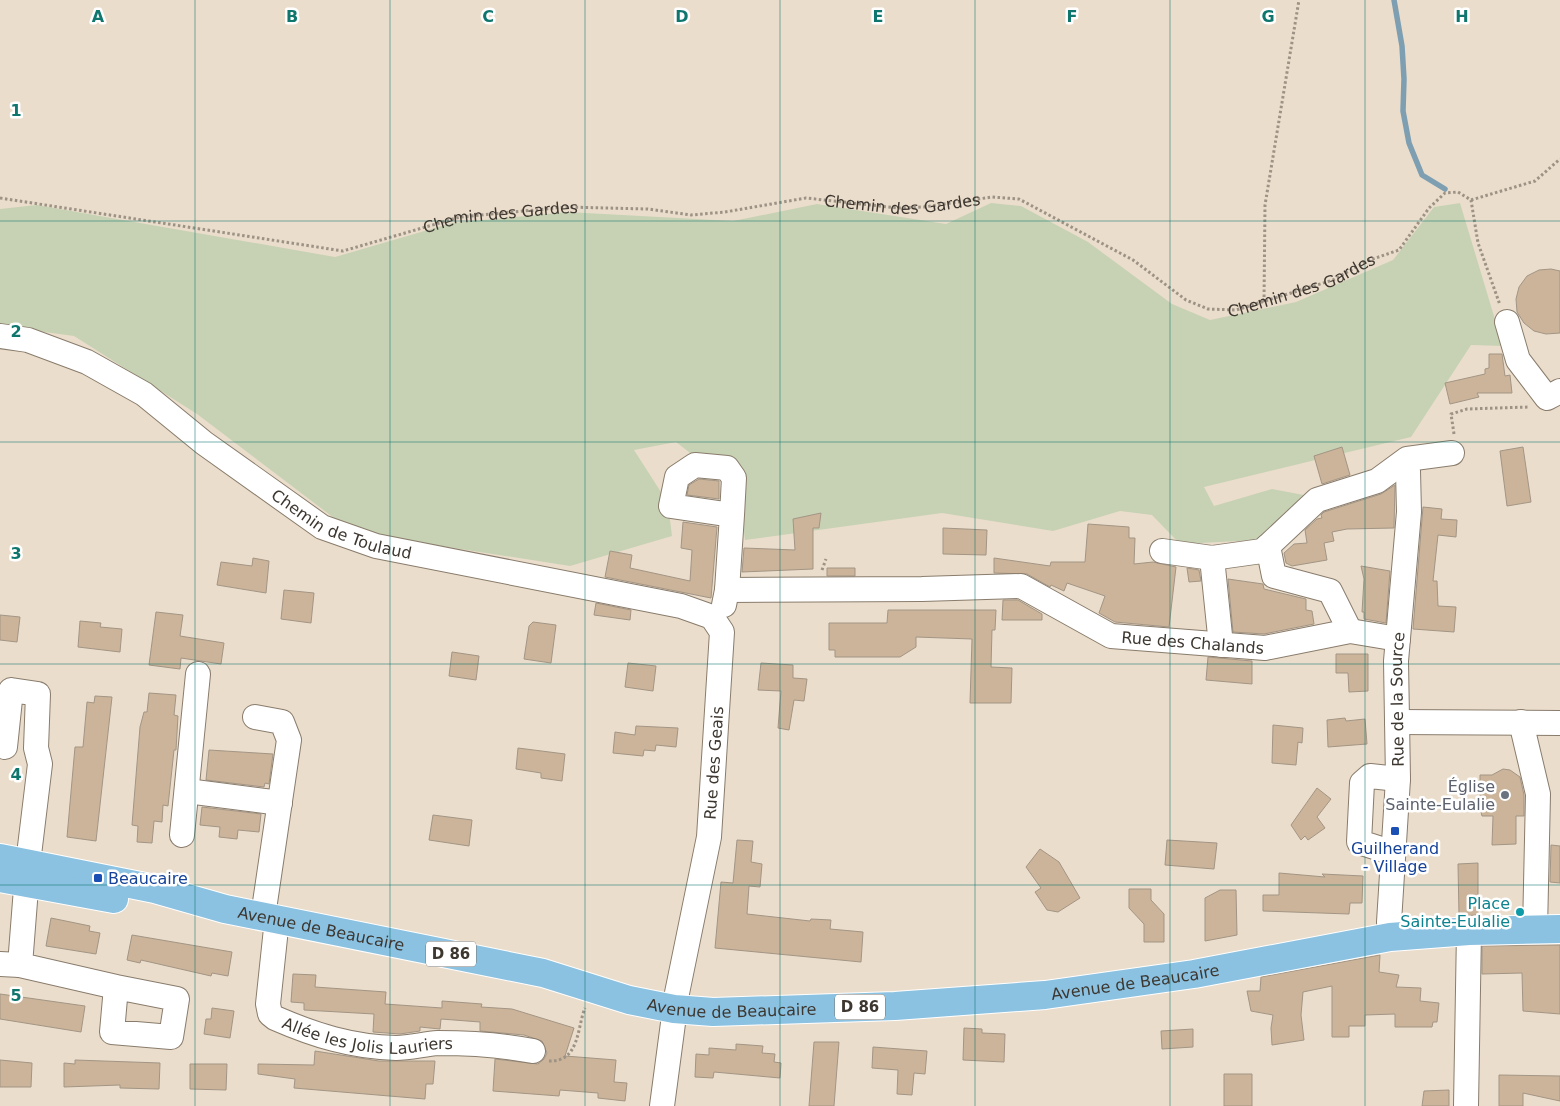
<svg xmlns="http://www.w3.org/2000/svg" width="1560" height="1106" viewBox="0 0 1560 1106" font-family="'DejaVu Sans',sans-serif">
<rect width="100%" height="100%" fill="#ebddcb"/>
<!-- green -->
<path fill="#c7d2b4" d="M991 203 1021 206 1088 242 1172 304 1210 320 1296 302 1393 260 1434 207 1460 203 1503 346 1471 345 1411 437 1204 487 1214 506 1272 489 1309 496 1259 540 1180 544 1152 515 1120 511 1053 531 942 513 745 540 736 464 694 456 676 442 634 450 668 503 672 536 570 566 390 538 334 518 197 414 74 336 0 326V209L37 205 335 257 452 223 567 212 733 221 817 204 946 224Z"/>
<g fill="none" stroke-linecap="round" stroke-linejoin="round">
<!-- stream -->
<path stroke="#7e9fb2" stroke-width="5.5" d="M1394 0 1402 46 1404 79 1403 111 1409 143 1422 175 1445 189"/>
</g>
<!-- building -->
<path fill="#cbb499" stroke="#a39585" d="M1551 269 1560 271V333L1546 334 1534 331 1524 323 1517 312 1516 299 1519 287 1527 276 1539 270Z
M1489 354H1502L1505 376 1510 375 1512 393H1477L1479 397 1450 404 1445 383 1485 374V369L1489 368Z
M1342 447 1350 475 1322 484 1314 456Z
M1523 447 1531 502 1507 506 1500 451Z
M699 479 719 481V499L687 495 689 485Z
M1395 485 1394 528 1347 529 1332 532 1334 541 1324 543 1327 560 1292 566 1286 563 1284 553 1294 544 1307 543 1305 530 1317 519 1322 518 1321 515 1324 512 1381 494Z
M1423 507 1442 509 1441 519 1457 520 1456 537 1438 535 1433 581H1437L1438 606 1456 607 1454 632 1413 629Z
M821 513 819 528H813V569L742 572 744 548 795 550 793 519Z
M683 522 717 527 711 598 605 577 610 551 632 555 630 568 690 581 692 550 681 548Z
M1088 524 1129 527V538H1135L1134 564 1153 562 1176 567 1169 627 1115 622 1099 613 1105 596 1067 583 1064 591 1051 585 1050 587 1027 574 994 573V558L1050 566 1051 562H1085Z
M943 528 987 530 986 555 943 554Z
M253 558 269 561 266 593 217 585 221 562 252 566Z
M1361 566 1390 571 1386 623 1364 619V612H1362L1364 579Z
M827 568H855V576H827Z
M1187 568 1199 570 1201 581 1189 582Z
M1228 579 1263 584 1264 589 1306 599V610L1312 611 1314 624 1264 634 1233 632Z
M284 590 314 593 311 623 281 619Z
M1003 600H1018L1042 614V620H1002Z
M596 603 631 610 630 620 594 615Z
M888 610H996L995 630H992L991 667 1012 668 1011 703H970L972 639 916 637V647L900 657H835V650H829V623H887Z
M156 612 183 615 180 636 224 643 221 664 181 658 180 669 149 665Z
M0 615 20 617 17 642 0 640Z
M80 621 101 623 100 627 122 629 120 652 78 647Z
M533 622 556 625 551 663 524 659 529 626Z
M452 652 479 656 476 680 449 676Z
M1336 654H1368V691L1349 692 1348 673H1336Z
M1208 657 1252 661V684L1206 680Z
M628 663 656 666 653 691 625 687Z
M761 663 793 665V678L807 679 804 701 794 700 789 730 778 728 781 691 758 690Z
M149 693 176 695 174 715 178 716 176 750H174L168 806 163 805 162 822 154 821 152 843 137 842 138 826 132 825 140 727 144 712H147Z
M95 696 112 697 96 841 67 837 75 747H83L87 702 94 703Z
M1345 718 1346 721 1365 719 1367 744 1328 747 1327 720Z
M1273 725 1303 728 1302 743 1298 742 1296 765 1272 763Z
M636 726 678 728 676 747 656 745 655 751 644 750 643 756 613 753 615 732 635 735Z
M518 748 565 754 562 781 541 778V773L516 769Z
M209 750 273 754 269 784 265 783 264 787 206 780Z
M1503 769 1510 770 1520 777 1524 795V816H1516V844L1492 845 1493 816H1482L1480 808V775H1492Z
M1317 788 1331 799 1317 817 1325 828 1308 840 1305 836 1301 840 1291 825Z
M202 807 261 814 259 832 238 830 237 839 219 837 220 827 200 825Z
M433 815 472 820 469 846 429 840Z
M737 840 753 841 751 862 762 864 760 887 749 886 747 914 810 921 811 919 831 920 830 929 863 932 861 962 715 948 721 882 733 883Z
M1167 840 1217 843 1214 869 1165 865Z
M1551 845 1560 846V883L1550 882Z
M1040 849 1059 862 1080 898 1058 912 1047 910 1035 892 1041 888 1026 867Z
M1478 863V915L1459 916 1458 864Z
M1279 873 1325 877 1322 874 1363 876 1362 903H1350L1349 914 1263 911V895H1279Z
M1129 889H1151V900L1164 914V942H1144V924L1129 908Z
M1220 890H1236L1237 935 1205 941V898Z
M51 918 90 926 89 931 100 933 96 954 46 946Z
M132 935 232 952 228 976 212 973 211 976 141 960 140 963 127 960Z
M1560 945V1014L1523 1011 1522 973 1482 974V946Z
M1380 955 1379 972 1399 975 1396 987 1421 988 1420 1001 1439 1003 1437 1022H1433L1432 1027H1395V1014L1365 1015V1026H1349V1037H1332V986L1303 992 1301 1015 1304 1040 1272 1045 1271 1028 1273 1015 1251 1011 1247 991H1260L1261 977Z
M293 974 316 975 315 987 386 992 385 1004 442 1008V1001L482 1004 481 1007 512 1009 574 1028 565 1056 616 1060 614 1082 627 1083 625 1101 598 1098V1093L560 1090 559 1096 493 1091 495 1059 538 1064 544 1059 547 1053 542 1041 524 1035 480 1031V1022L441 1019 440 1029 420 1027V1031L400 1034 373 1032 374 1014 304 1010V1003L291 1002Z
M0 994 85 1006 81 1032 0 1019Z
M212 1008 234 1011 230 1038 204 1034 206 1019H211Z
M964 1028 982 1029V1033L1005 1034 1004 1062 963 1060Z
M1193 1029V1047L1162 1049 1161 1031Z
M814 1042H839L834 1106H809Z
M736 1044 763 1046 762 1053 775 1054 774 1062 781 1063 780 1078 714 1072 713 1078 695 1077 696 1054 709 1055V1048L736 1050Z
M873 1047 927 1051 925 1074 914 1073 912 1095 897 1094 898 1070 872 1068Z
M315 1051 379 1061H435L433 1084H426L425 1099 294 1088 295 1079 258 1074V1064L314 1065Z
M0 1060 32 1063 31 1087H0Z
M75 1060 160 1063 159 1089 120 1088V1085L64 1087V1063L75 1064Z
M190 1064H227L226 1090 190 1089Z
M1224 1074H1252V1106H1224Z
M1499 1075 1560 1076V1101L1523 1093V1106H1499Z
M1449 1090V1106H1422L1424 1091Z"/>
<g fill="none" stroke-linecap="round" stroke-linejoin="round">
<!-- minor casing -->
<g stroke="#897c6c" stroke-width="26">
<g id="minor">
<path d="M1507 322 1518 360 1547 398 1560 391"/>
<path id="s2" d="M0 336 28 340 87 362 144 394 204 443 322 527 376 546 681 606 712 617 722 632 709 837 677 993 662 1106"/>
<path d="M1268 546 1317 500 1377 481 1407 459 1452 453"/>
<path d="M1162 551 1212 558 1262 551 1268 546 1274 576 1330 591 1350 631"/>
<path d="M1212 558 1221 645"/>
<path id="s3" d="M727 590 922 589 1021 586 1111 636 1265 648 1350 631 1398 639"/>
<path d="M724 605 727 590 732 515 671 506 677 477 695 465 727 468 734 478 732 515"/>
<path d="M255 717 282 722 289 740 263 916"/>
<path d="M1397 722 1560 723"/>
<path d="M1521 722 1538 794 1535 930"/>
<path d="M5 747 11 690 38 694 36 748 40 764 28 863 20 965 116 987 112 1032 171 1037 177 999 116 987"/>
<path d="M187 791 280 803"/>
<path d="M182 835 198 674"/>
<path d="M1394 851 1384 850 1359 842 1362 783 1370 776 1398 779"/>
<path id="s4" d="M277 919 268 1004 270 1014 275 1018C314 1035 352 1047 396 1048 410 1048 424 1044 438 1043 469 1043 502 1045 533 1051"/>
<path id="s5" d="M1390 937 1389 922 1398 779 1396 661 1409 512 1408 471 1404 463"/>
<path d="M0 964 20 965"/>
<path d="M1466 1106 1469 931"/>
</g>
</g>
<!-- major casing -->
<g stroke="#fff" stroke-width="30">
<g id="major">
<path id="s6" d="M0 858 155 889 225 909 543 973 629 1000 674 1009 713 1012 895 1006 1045 995 1194 974 1390 937 1469 931 1560 929"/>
<path d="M0 878 114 899"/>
</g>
</g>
<!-- path -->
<g stroke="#9c9285" stroke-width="3" stroke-dasharray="2.5 2.5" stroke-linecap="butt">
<path id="s1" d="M0 198 343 251 460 217 567 207 648 209 691 215 725 212 806 198 898 208 924 207 992 197 1019 199 1133 260 1186 300 1208 309 1236 310 1333 280 1367 261 1399 250 1429 208 1445 193 1458 192 1471 200 1478 243 1500 305"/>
<path d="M1471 200 1535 181 1560 159"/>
<path d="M1264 302 1265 205 1299 0"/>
<path d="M1454 434 1451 414 1467 409 1529 407"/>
<path d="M822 570 826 559"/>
<path d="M549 1061C580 1062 577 1027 585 1008"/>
</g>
<!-- minor -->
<use href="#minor" stroke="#fff" stroke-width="24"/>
<!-- major -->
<use href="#major" stroke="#8bc1e1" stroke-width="28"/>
</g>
<!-- grid -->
<path fill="none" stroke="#0f766e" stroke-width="1" stroke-opacity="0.55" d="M195 0V1106M390 0V1106M585 0V1106M780 0V1106M975 0V1106M1170 0V1106M1365 0V1106M0 221H1560M0 442H1560M0 664H1560M0 885H1560"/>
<!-- markers -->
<circle fill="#6b7280" stroke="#fff" stroke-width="2" cx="1505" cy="795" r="5"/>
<g fill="#1a4fb4" stroke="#fff" stroke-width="2">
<rect x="1390" y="826" width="10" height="10" rx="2.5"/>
<rect x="93" y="873" width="10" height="10" rx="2.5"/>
</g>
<circle fill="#0f9aa8" stroke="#fff" stroke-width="2" cx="1520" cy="912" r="5"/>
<g text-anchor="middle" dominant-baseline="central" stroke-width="5" stroke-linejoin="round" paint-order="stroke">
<!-- shield labels -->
<g fill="#fff" stroke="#77736e" stroke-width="1">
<rect x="426" y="941.5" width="50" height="25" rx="4"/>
<rect x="835" y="994.5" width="50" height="25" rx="4"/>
</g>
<g font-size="15" font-weight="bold" fill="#3d3730">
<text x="451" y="954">D 86</text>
<text x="860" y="1007">D 86</text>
</g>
<!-- street labels -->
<g font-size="16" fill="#3d3730" stroke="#fff">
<text stroke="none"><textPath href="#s1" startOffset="914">Chemin des Gardes</textPath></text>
<text stroke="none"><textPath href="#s1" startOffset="509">Chemin des Gardes</textPath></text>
<text stroke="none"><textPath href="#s1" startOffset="1349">Chemin des Gardes</textPath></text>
<text stroke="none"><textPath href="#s2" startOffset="396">Chemin de Toulaud</textPath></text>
<text stroke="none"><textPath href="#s3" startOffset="479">Rue des Chalands</textPath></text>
<text stroke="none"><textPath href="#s5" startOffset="238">Rue de la Source</textPath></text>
<text transform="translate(714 763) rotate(-86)">Rue des Geais</text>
<text stroke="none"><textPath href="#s6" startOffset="329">Avenue de Beaucaire</textPath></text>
<text stroke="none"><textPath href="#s6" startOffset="1154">Avenue de Beaucaire</textPath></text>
<text stroke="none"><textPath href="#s6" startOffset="749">Avenue de Beaucaire</textPath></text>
<text stroke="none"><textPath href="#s4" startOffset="198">Allée les Jolis Lauriers</textPath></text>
</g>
<!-- worship labels -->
<g font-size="16" fill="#5b616d" stroke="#fff" text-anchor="end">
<text x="1495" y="786">Église<tspan x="1495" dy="18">Sainte-Eulalie</tspan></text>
</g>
<!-- transit labels -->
<g font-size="16" fill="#164399" stroke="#fff">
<text x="1395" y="848">Guilherand<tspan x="1395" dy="18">- Village</tspan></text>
<text x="108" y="878" text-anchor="start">Beaucaire</text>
</g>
<!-- culture labels -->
<g font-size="16" fill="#0d838f" stroke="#fff" text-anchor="end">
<text x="1510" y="903">Place<tspan x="1510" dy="18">Sainte-Eulalie</tspan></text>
</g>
</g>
<g font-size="16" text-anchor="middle" font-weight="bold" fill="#0f766e" stroke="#fff" stroke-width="5" stroke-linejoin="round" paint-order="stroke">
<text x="98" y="22">A</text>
<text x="292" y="22">B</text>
<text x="488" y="22">C</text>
<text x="682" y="22">D</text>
<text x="878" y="22">E</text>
<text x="1072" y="22">F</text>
<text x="1268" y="22">G</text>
<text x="1462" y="22">H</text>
<text x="16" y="116">1</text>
<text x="16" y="337">2</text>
<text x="16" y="559">3</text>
<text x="16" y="780">4</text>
<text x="16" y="1001">5</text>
</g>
</svg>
